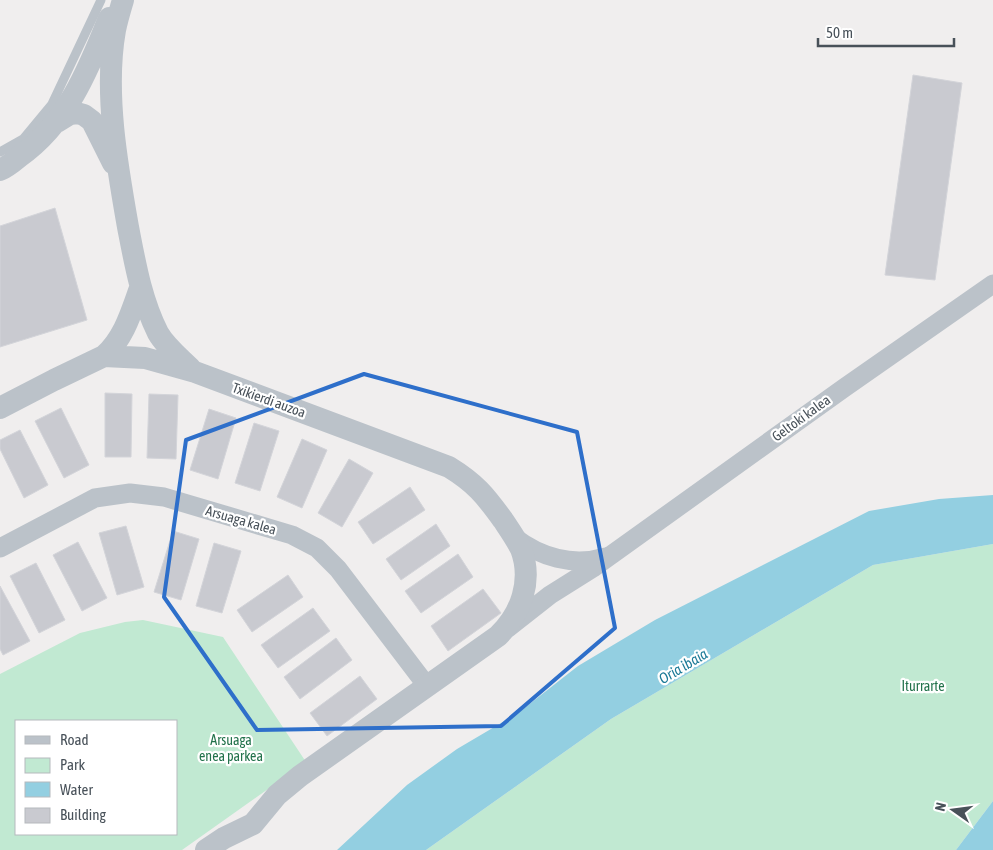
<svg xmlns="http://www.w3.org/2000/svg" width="993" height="850" viewBox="0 0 993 850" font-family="'Asap Condensed',sans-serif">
<rect width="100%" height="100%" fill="#f0eeee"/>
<!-- green -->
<path fill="#c1e9d2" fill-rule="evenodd" d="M993 544V801L956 850H426L611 719 873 565Z
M143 620 223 637 306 762 182 850H0V674L80 633 125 622ZM16 721H176V834H16Z"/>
<!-- water -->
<path fill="#93cfe1" d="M993 495V544L873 565 611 719 426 850H337L407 785 457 749 518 713 578 666 655 620 869 511 939 499Z
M993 801V850H956Z"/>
<!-- building -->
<path fill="#c9cad0" stroke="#d3d4d9" d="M913 75 962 83 935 280 885 275Z
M55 208 87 320 0 347V226Z
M105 393 132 394 131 457H105Z
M149 394 178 395 176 459 147 458Z
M61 408 89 465 64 478 35 421Z
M209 409 236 418 218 479 190 470Z
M254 423 279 431 260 491 235 483Z
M20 430 48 485 24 498 0 449V440Z
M302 439 327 450 302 508 277 497Z
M349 459 373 473 342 527 318 513Z
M410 487 425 510 373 544 358 522Z
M436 524 450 546 401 580 386 559Z
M126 526 144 587 117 595 99 533Z
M173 531 199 539 181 600 154 592Z
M78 542 107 598 82 611 53 555Z
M214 543 241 551 222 613 196 606Z
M458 554 473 577 421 613 405 591Z
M36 563 65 620 39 633 10 576Z
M288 575 303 597 252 632 237 610Z
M0 586 30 641 3 655 0 649Z
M483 589 501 613 448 651 431 626Z
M313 608 330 631 278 668 261 645Z
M336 638 352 660 300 699 284 677Z
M360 676 377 699 327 736 310 713Z"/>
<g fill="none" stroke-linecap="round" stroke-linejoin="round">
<!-- service -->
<path stroke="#bbc2c9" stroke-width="9" d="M0 152 23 139 52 104 101 0"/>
<!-- minor -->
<path stroke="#bbc2c9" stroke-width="19" d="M514 537C540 557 573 567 605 557
M0 548 95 498 130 493 164 497 292 535 317 548 338 569 427 686
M508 628 550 595 593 568 844 388 993 284"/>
<!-- tertiary -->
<path stroke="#bbc2c9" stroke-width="22" d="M123 0C120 10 117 20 115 30 104 92 117 165 128 227 135 263 141 299 158 333 166 347 180 358 191 369
M57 122 70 114 77 113 84 115 92 121 113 163
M0 170C7 167 13 162 19 157 66 124 88 71 109 18
M104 356C124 338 131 313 140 288
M0 408 54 380 104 356 145 358 195 372 449 467C475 483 485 495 503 520 509 529 516 539 521 549 533 581 521 614 498 636L300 776 277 795 253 824 224 838 206 850"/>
</g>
<!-- marked area -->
<path fill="none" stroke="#2e6fca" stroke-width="4" stroke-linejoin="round" d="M364 374 577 432 615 628 501 726 257 730 164 597 186 440Z"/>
<g text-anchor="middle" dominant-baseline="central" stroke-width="4.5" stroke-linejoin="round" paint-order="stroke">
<!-- street labels -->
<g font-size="14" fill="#485159" stroke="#fff">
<text transform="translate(269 400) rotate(20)">Txikierdi auzoa</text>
<text transform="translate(801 418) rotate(-36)">Geltoki kalea</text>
<text transform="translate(241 520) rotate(16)">Arsuaga kalea</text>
</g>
<!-- park labels -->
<g font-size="14" fill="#22724b" stroke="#fff">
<text x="923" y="686">Iturrarte</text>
<text x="231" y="740">Arsuaga<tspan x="231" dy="16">enea parkea</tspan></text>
</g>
<!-- water labels -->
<g font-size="15" font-style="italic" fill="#1d7b98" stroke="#fff">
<text transform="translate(683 666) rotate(-31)">Oria ibaia</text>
</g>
</g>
<!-- legend -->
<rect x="15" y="720" width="162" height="115" fill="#ffffff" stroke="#b6b9bd"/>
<rect x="25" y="736" width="25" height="8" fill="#bbc2c9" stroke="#b6b9bd"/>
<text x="60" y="745" font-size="15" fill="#485159">Road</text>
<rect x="25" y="758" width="25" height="15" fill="#c1e9d2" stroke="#b6b9bd"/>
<text x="60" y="770" font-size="15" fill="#485159">Park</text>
<rect x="25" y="782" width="25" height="15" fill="#93cfe1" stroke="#b6b9bd"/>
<text x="60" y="795" font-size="15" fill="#485159">Water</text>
<rect x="25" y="808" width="25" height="15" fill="#c9cad0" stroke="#b6b9bd"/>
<text x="60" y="820" font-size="15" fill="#485159">Building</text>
<!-- north arrow -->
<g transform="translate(953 810) rotate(284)" stroke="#ffffff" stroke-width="4" paint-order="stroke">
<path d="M0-4L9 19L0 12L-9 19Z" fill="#485159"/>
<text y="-8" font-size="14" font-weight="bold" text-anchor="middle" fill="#485159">N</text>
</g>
<!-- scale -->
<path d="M818 38v8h136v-8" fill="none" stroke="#485159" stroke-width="2.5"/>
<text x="826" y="38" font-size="15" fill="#485159" stroke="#ffffff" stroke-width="4" paint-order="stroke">50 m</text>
</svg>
